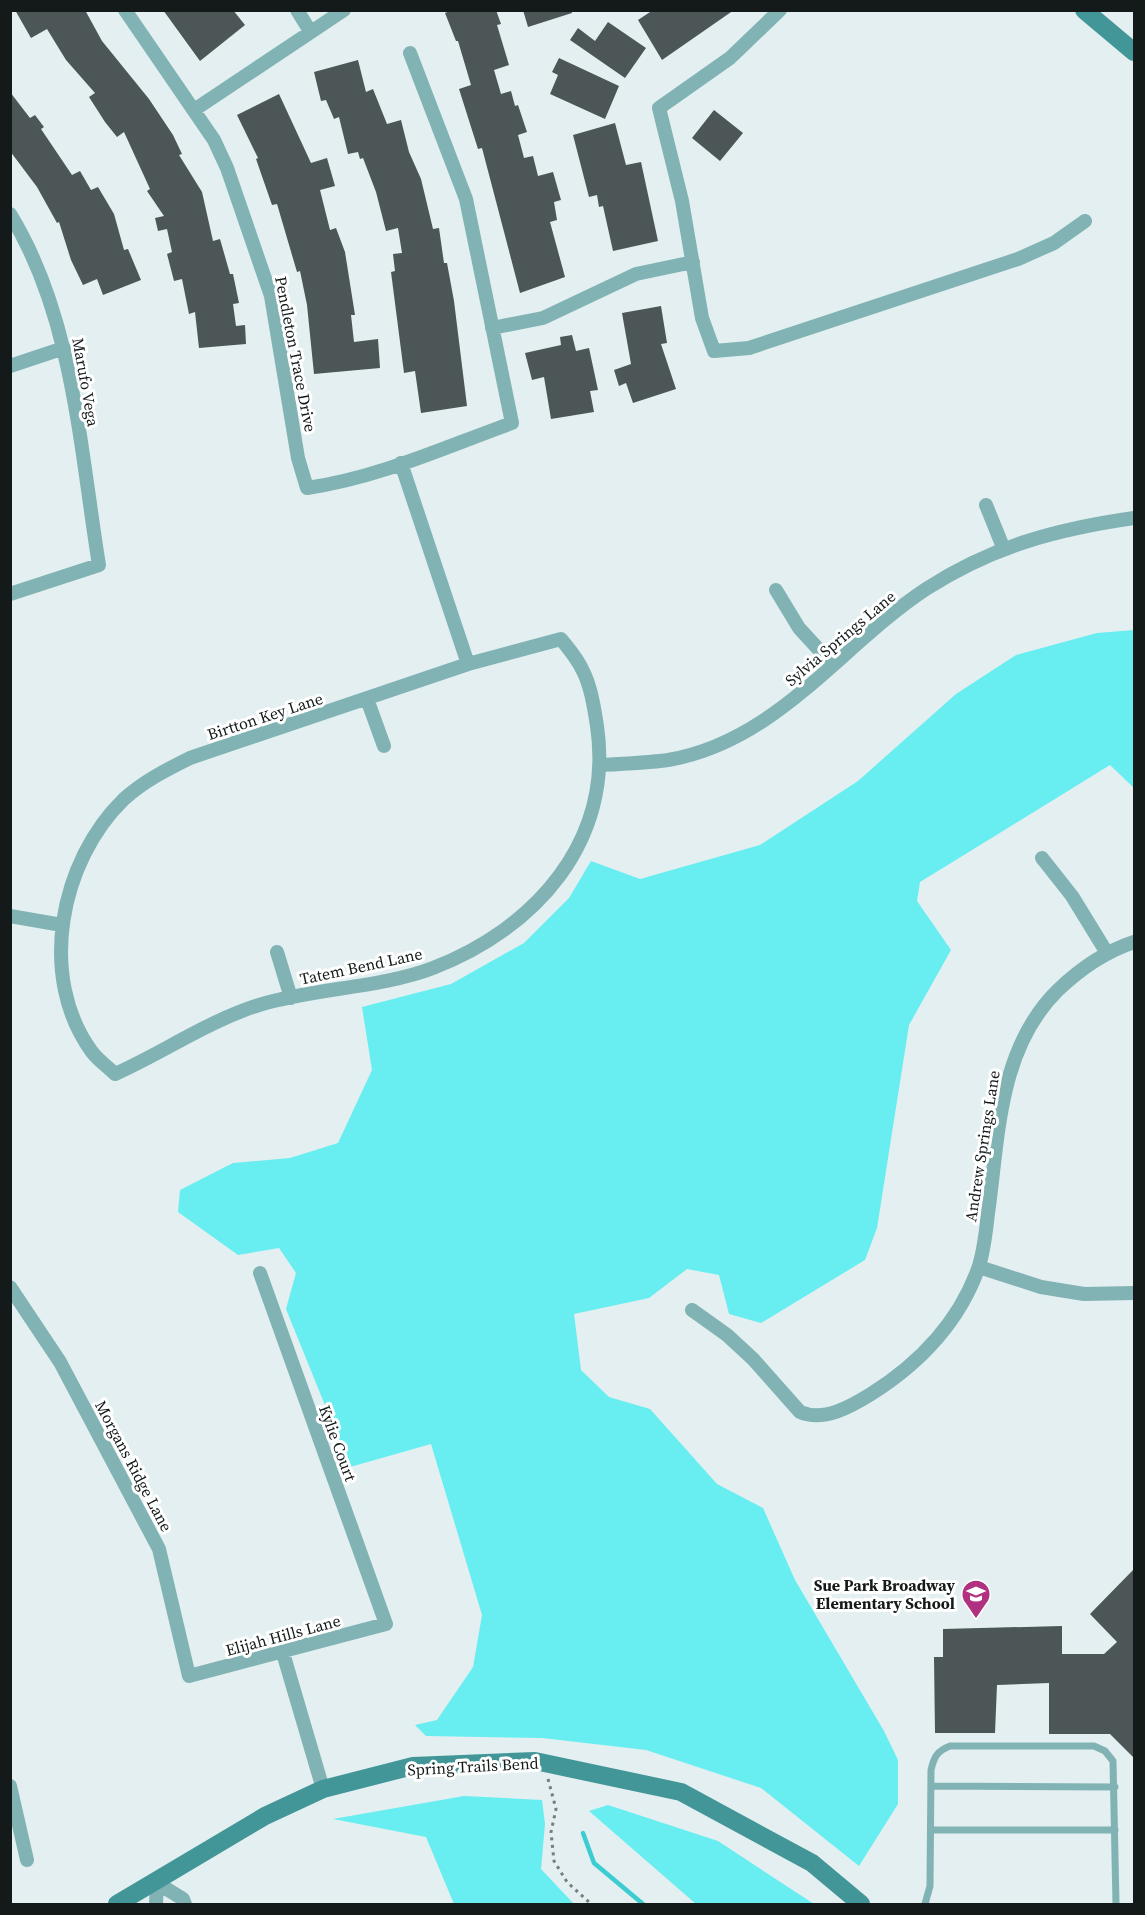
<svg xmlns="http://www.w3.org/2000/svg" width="1145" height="1915" viewBox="0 0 1145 1915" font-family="'Source Serif 4',serif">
<rect width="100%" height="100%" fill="#e3eff0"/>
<!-- green -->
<path fill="#68eef1" d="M1134 630V788L1110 765 920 882 917 901 951 950 909 1025 877 1228 865 1260 761 1323 729 1314 719 1275 687 1269 649 1298 574 1314 581 1370 609 1397 650 1409 717 1484 763 1508 795 1580 884 1731 898 1760V1804L859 1866 761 1788 646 1750 542 1738 426 1736 415 1725 437 1720 473 1667 482 1615 431 1444 350 1467 286 1309 296 1273 279 1248 238 1255 178 1212 180 1190 233 1163 290 1158 338 1143 372 1070 362 1007 451 984 524 943 569 898 591 861 640 879 760 845 858 781 956 694 1016 655 1097 633Z
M464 1796 542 1800 545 1824 541 1869 574 1904H454L426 1837 333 1819Z
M608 1805 718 1841 814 1904H696L589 1811Z"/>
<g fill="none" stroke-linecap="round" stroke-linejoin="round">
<!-- stream -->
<path stroke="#3ccdd0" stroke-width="4.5" d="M583 1833 594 1863 643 1904"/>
</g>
<!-- building -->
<path fill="#4c5656" d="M15 10H85L102 41 149 99 173 135 182 154 179 155 202 192 213 241 220 239 230 274H233L239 303 233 304 236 326 245 325 246 344 199 348 195 312 189 314 182 279 174 281 167 254 172 252 167 229 158 231 155 218 164 216 147 191 150 189 124 132 117 137 105 122 89 97 95 93 66 60 47 29 31 38Z
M163 10H233L245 25 200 61Z
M452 10H496L501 24 497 25 509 65 494 70 501 94 511 91 515 106 518 105 527 132 518 135 524 158 533 156 538 176 553 172 561 200 554 202 557 220 550 222 565 277 520 293 482 148 478 149 459 89 471 85 458 41H456L445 13Z
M523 10H571L572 13 528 27Z
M653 10H734L662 60 638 20Z
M608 22 646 48 625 78 570 40 578 28 595 41Z
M559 58 619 86 605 119 550 94 558 75 552 72Z
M358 60 366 92 373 89 387 124 401 120 409 152 421 179 433 229 439 228 444 263H447L454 301 467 406 421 413 415 371 404 373 391 272 395 271 393 254 402 253 398 228 386 231 376 192 363 158 360 159 358 152 348 154 339 117 334 119 326 100 321 101 314 72Z
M10 92 30 118 35 115 44 127 41 129 72 175 80 171 91 190 98 187 114 214 124 250 128 249 141 280 103 295 97 279 83 285 71 260 59 222 57 223 37 187 10 151Z
M279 94 311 163 327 158 335 186 320 190 330 230 336 228 345 252 355 315H351L354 342 378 339 380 368 314 374 307 305 300 271 297 272 277 204 272 205 256 159 258 158 237 115Z
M714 110 743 133 720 161 692 138Z
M615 123 626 165 641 162 658 241 613 251 603 206 599 207 597 195 589 197 573 135Z
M661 306 667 343 661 344 676 389 633 403 626 383 619 386 614 370 631 364 622 313Z
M572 335 576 351 589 348 598 390 590 391 594 412 551 419 544 377 532 380 525 353 561 345 560 337Z
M1134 1569V1758L1110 1734H1049V1683L997 1685 995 1733H935L934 1657H943V1629L1062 1626V1654H1104L1117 1642 1090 1614Z"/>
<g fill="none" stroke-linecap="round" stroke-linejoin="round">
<!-- path -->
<path stroke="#757d7e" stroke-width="3" stroke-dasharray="3 4.5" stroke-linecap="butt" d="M548 1779 556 1809 551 1832 554 1861 567 1882 591 1904"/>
<!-- lane -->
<path stroke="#81b3b4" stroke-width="7" d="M931 1786 1115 1787
M931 1830H1115
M925 1904 930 1886 931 1770C934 1757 937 1751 950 1746H1094L1105 1751 1113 1761 1116 1904"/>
<!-- street -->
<path stroke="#81b3b4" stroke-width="14" d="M125 10 214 140 227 168 271 296 298 458 307 488C378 478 445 447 512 423L466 199 410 53
M297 10 310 31
M780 10 730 58 659 108 682 201 702 318 714 351 749 348 1018 259 1054 243 1085 221
M194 110 344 10
M10 214C73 316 80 448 99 565L10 594
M492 328 543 318 636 274 693 262
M10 366 64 348
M401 463 468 664
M986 505 1003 547
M776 590 799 628 833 665
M561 639C568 648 577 658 582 669 591 686 594 707 597 726 614 841 535 929 433 968 381 988 314 988 259 1005 208 1021 164 1052 115 1074 108 1067 98 1060 92 1052 37 977 60 861 124 799 144 781 166 770 190 758L468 664Z
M367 699 384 746
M600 765C622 764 646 763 668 760 776 742 840 646 926 589 993 546 1057 529 1134 518
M1042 858 1072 896 1107 953
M10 916 62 925
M277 952 291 998
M979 1267 1041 1287 1084 1294 1134 1293
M10 1287 60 1362 159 1549 189 1676 386 1624 260 1273
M692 1310 727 1335 753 1359 800 1412C824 1422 850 1407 871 1394 920 1363 958 1324 978 1269 985 1249 986 1227 989 1206 999 1130 1000 1047 1058 990 1081 968 1104 952 1134 942
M283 1653 323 1789
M10 1786 27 1860
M156 1904 157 1883 183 1899 185 1904"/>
<!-- secondary -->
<path stroke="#439698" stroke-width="18" d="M1084 10 1134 52
M117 1904 265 1816 323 1789 413 1766 535 1761 681 1792 812 1863 861 1904"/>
</g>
<!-- icons -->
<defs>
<g id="school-pin" transform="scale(1.5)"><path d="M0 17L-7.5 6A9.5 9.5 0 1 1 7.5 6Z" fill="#b0317f" stroke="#fff"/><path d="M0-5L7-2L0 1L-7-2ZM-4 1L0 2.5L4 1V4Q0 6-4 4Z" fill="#fff"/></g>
</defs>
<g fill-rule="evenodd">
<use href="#school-pin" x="976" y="1594"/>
</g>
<g text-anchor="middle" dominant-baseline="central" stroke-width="6" stroke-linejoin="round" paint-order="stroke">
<!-- street labels -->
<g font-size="16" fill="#141919" stroke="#fff">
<text transform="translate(296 354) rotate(79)">Pendleton Trace Drive</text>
<text transform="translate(86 382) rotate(80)">Marufo Vega</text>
<text transform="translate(840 638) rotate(-40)">Sylvia Springs Lane</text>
<text transform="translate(265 716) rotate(-18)">Birtton Key Lane</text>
<text transform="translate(361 966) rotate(-12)">Tatem Bend Lane</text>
<text transform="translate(982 1146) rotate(-81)">Andrew Springs Lane</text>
<text transform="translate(338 1443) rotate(70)">Kylie Court</text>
<text transform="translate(134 1466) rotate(62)">Morgans Ridge Lane</text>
<text transform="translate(283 1635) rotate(-15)">Elijah Hills Lane</text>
<text transform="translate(473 1766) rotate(-3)">Spring Trails Bend</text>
</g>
<!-- poi labels -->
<g font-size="16" font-weight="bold" fill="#141919" stroke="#fff" text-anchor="end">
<text x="955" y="1585">Sue Park Broadway<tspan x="955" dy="18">Elementary School</tspan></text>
</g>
</g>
<!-- border -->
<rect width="1145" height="1915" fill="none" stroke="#141919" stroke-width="24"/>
</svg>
